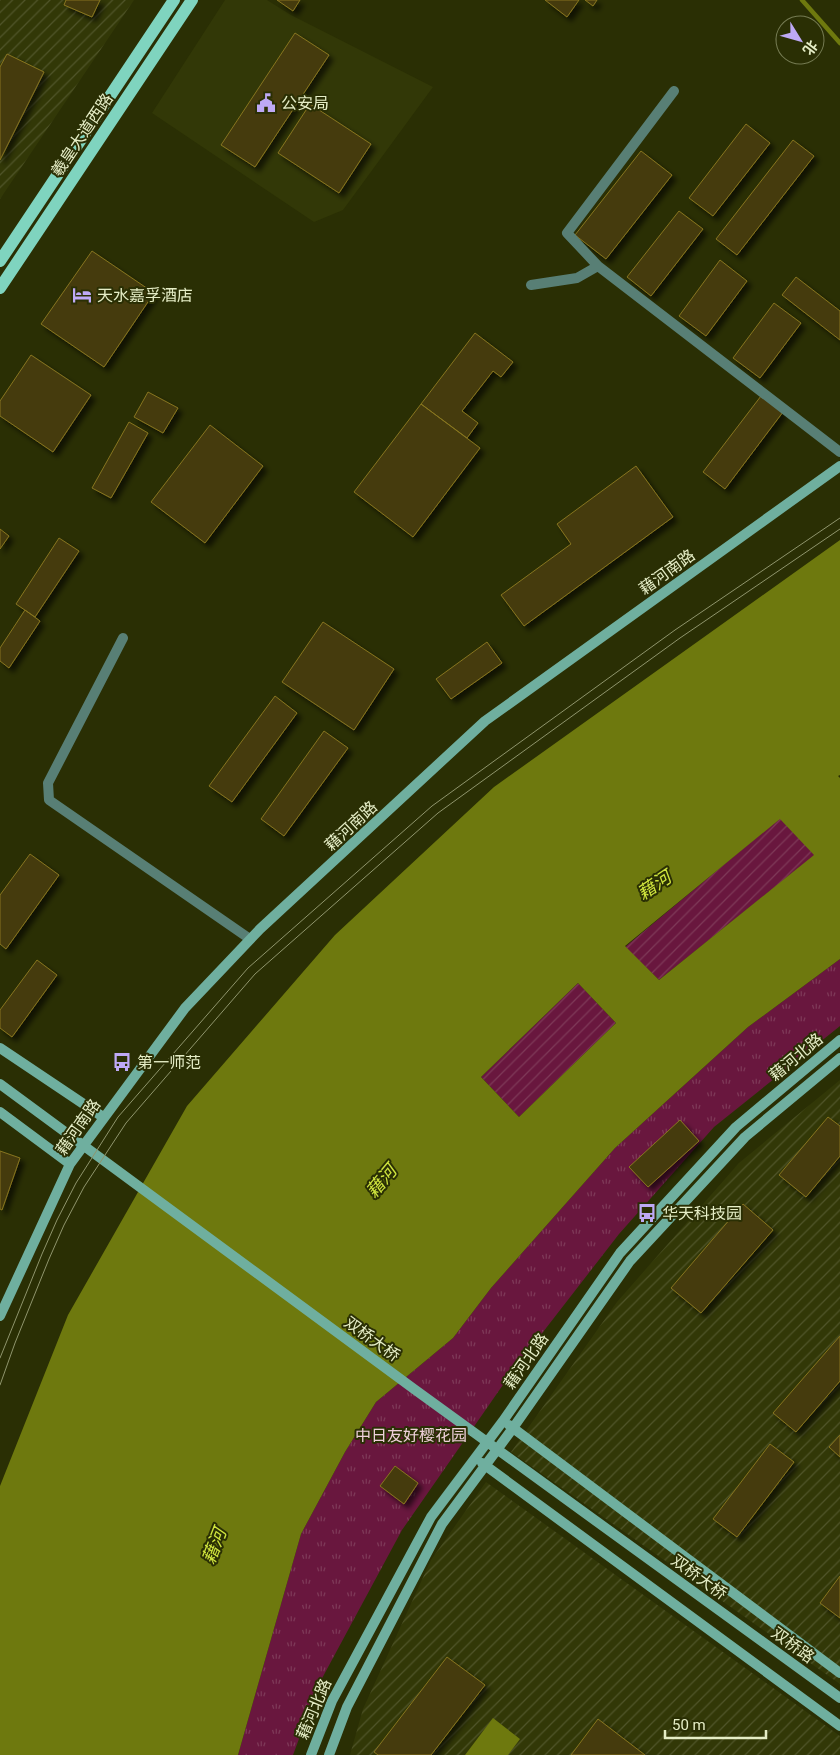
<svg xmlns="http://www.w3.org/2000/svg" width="840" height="1755" viewBox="0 0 840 1755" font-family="Roboto,'Noto Sans SC',sans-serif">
<defs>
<pattern id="industrial-furrows" width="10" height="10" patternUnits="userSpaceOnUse" patternTransform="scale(1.25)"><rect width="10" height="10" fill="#323807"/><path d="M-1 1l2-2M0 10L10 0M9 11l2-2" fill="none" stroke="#50552a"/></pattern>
<pattern id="park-tufts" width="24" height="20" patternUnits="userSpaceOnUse" patternTransform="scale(1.25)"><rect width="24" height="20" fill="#69173e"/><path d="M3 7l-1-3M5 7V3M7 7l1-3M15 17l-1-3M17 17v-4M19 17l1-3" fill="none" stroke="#7e3958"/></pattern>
<pattern id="garden-furrows" width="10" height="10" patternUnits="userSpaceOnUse" patternTransform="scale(1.25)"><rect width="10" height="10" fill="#69173e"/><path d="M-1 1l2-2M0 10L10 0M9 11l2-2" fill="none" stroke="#7e3958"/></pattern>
<filter id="shadow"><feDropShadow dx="4.5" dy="4.5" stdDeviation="2.5" flood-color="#0009"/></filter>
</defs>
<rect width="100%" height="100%" fill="#2a2f04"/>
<!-- built -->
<path fill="#323807" d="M225 0H267L291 15 433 87 343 210 314 222 152 113Z"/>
<!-- industrial -->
<path fill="url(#industrial-furrows)" d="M0 0H134L0 199Z
M840 1080V1684L511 1452 617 1302 739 1163Z
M486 1482 840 1736V1755H350L363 1709 431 1560Z"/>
<!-- park -->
<path fill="url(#park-tufts)" d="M840 959V1026L714 1127 619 1234 512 1372 402 1530 320 1682 293 1755H238L301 1534 345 1452 376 1402 453 1338 491 1288 615 1148 748 1027Z"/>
<!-- garden -->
<path fill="url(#garden-furrows)" d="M780 818 815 855 659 980 625 947Z
M578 983 616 1023 519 1117 481 1077Z"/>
<!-- water -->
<path fill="#6e790e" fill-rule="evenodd" d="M840 540V775L838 776 840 778V959L748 1027 615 1148 491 1288 453 1338 376 1402 345 1452 301 1534 238 1755H0V1486L68 1315 187 1106 335 935 494 787ZM780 819 814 855 659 980 625 946ZM578 983 616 1023 519 1117 481 1077Z
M493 1718 520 1739 508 1755H465Z"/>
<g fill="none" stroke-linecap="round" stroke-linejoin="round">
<!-- stream -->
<path stroke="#6e790e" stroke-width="4.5" d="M802 0 840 43"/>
</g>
<!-- building -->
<path fill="#453b0f" stroke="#87751f" filter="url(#shadow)" d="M66 0H100L92 17 64 5Z
M277 0H300L293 11Z
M545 0H579L567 17Z
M585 0H597L593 6Z
M295 33 329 55 255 167 221 145Z
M7 54 44 72 0 160V67Z
M310 104 371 144 339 193 278 153Z
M746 124 770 143 713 216 689 198Z
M793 140 814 156 737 255 716 239Z
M641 151 672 175 606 259 575 235Z
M679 211 703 229 651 296 627 277Z
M92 251 154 293 104 367 41 324Z
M720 260 747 281 706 336 679 316Z
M796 277 840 311V340L782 295Z
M774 303 801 323 760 378 733 358Z
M475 333 513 362 501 377 493 371 462 411 478 423 467 438 421 404Z
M31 355 91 395 53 452 0 416V401Z
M148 392 178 408 163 433 134 417Z
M761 396 783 412 725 489 703 472Z
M421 404 480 448 413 537 354 492Z
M129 422 148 433 111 498 92 488Z
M210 425 263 466 205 543 151 502Z
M636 466 673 517 524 626 501 595 571 544 557 524Z
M0 529 9 536 0 549Z
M59 538 79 551 35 617 16 604Z
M25 610 40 621 9 668 0 661V648Z
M323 622 394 669 354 730 282 682Z
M487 642 502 663 451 699 436 679Z
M275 696 297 713 232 802 209 786Z
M324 731 348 748 284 836 261 819Z
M30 854 59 875 6 949 0 944V895Z
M37 960 57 975 12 1037 0 1028V1010Z
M828 1117 840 1126V1156L806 1197 779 1175Z
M680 1120 699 1141 648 1187 629 1167Z
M0 1151 20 1158 2 1210 0 1209Z
M743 1204 773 1230 701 1313 671 1288Z
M840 1336V1381L796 1432 773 1413Z
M840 1435V1457L829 1447Z
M770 1444 794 1462 737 1537 713 1519Z
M395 1466 418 1483 404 1504 380 1486Z
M840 1576V1618L820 1603Z
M447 1657 485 1685 431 1755H378L374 1752Z
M598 1719 645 1755H571Z"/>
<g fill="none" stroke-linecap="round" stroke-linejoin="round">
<!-- street -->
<path stroke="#587f75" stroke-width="10" d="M674 91 567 233 598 266 840 452
M531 285 577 278 598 266
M123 638 48 783 49 800 250 939"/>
<!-- secondary -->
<path stroke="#6faf9f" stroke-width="10" d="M0 1048 103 1117
M0 1084 414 1389 840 1698
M0 1112 70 1164
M0 1316 70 1164 185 1008 260 929 485 721 840 466
M509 1425 840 1673
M482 1463 840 1726
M311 1755 332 1701 431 1517 503 1421 620 1253 736 1127 840 1040
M329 1755 347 1707 442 1524 513 1428 630 1261 745 1137 840 1058"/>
<!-- primary -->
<path stroke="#7fd4bf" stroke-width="12" d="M0 261 174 0
M0 288 192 0"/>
<!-- tram -->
<path stroke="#8f956c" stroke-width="1" d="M0 1358 42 1254 57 1220 76 1183 118 1117 248 968 432 806 675 630 840 518
M0 1385 15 1343 49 1259 64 1225 84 1187 126 1123 255 974 438 813 680 638 840 529"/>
</g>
<!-- icons -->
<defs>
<g id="civic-bare" transform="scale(1.5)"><path d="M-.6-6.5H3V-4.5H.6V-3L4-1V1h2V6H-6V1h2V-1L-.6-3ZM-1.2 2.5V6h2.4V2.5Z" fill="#bea9f5" stroke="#2a2f04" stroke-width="2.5" paint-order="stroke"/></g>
<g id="hotel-bare" transform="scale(1.5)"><path d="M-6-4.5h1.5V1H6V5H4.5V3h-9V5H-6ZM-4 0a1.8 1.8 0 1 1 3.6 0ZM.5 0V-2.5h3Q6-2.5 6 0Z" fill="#bea9f5" stroke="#2a2f04" stroke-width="2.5" paint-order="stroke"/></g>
<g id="bus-bare" transform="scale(1.5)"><path d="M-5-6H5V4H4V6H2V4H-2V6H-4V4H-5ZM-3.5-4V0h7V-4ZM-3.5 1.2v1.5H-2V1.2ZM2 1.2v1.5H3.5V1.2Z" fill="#bea9f5" stroke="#2a2f04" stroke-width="2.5" paint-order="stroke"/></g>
</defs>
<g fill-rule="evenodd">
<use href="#civic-bare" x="266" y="103"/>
<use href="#hotel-bare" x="82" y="295"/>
<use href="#bus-bare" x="122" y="1062"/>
<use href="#bus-bare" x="647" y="1213"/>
</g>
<g text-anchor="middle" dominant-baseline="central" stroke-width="4" stroke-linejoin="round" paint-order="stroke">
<!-- poi labels -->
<g font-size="16" fill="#e5edc6" stroke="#2a2f04" text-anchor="start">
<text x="281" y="103">公安局</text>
<text x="97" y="295">天水嘉孚酒店</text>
<text x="137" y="1062">第一师范</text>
<text x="662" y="1213">华天科技园</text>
</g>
<!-- street labels -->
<g font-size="16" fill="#e5edc6" stroke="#2a2f04">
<text transform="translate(82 135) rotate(-56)">羲皇大道西路</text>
<text transform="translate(667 572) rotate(-36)">藉河南路</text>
<text transform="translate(351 826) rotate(-43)">藉河南路</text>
<text transform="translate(796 1057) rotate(-40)">藉河北路</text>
<text transform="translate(78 1127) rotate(-55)">藉河南路</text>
<text transform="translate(372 1339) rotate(36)">双桥大桥</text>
<text transform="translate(526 1361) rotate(-55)">藉河北路</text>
<text transform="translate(699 1577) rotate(36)">双桥大桥</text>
<text transform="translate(793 1645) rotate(36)">双桥路</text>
<text transform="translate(314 1709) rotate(-67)">藉河北路</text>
</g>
<!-- park labels -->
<g font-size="16" fill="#efd0da" stroke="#2a2f04">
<text x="411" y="1435">中日友好樱花园</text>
</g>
<!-- water labels -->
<g font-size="18" font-style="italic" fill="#d0e53e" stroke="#2a2f04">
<text transform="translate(654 885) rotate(-34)">藉河</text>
<text transform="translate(381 1181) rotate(-50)">藉河</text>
<text transform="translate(214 1546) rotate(-69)">藉河</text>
</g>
</g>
<!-- north arrow -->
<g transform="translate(800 40) rotate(127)"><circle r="24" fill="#2a2f04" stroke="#757b52"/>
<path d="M0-4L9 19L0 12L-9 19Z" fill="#bea9f5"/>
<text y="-8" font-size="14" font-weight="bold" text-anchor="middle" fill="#e5edc6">北</text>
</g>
<!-- scale -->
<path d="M665 1730v8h101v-8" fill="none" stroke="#e5edc6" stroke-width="2.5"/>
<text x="672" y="1730" font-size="15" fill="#e5edc6" stroke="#2a2f04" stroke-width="4" paint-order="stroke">50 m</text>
</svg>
